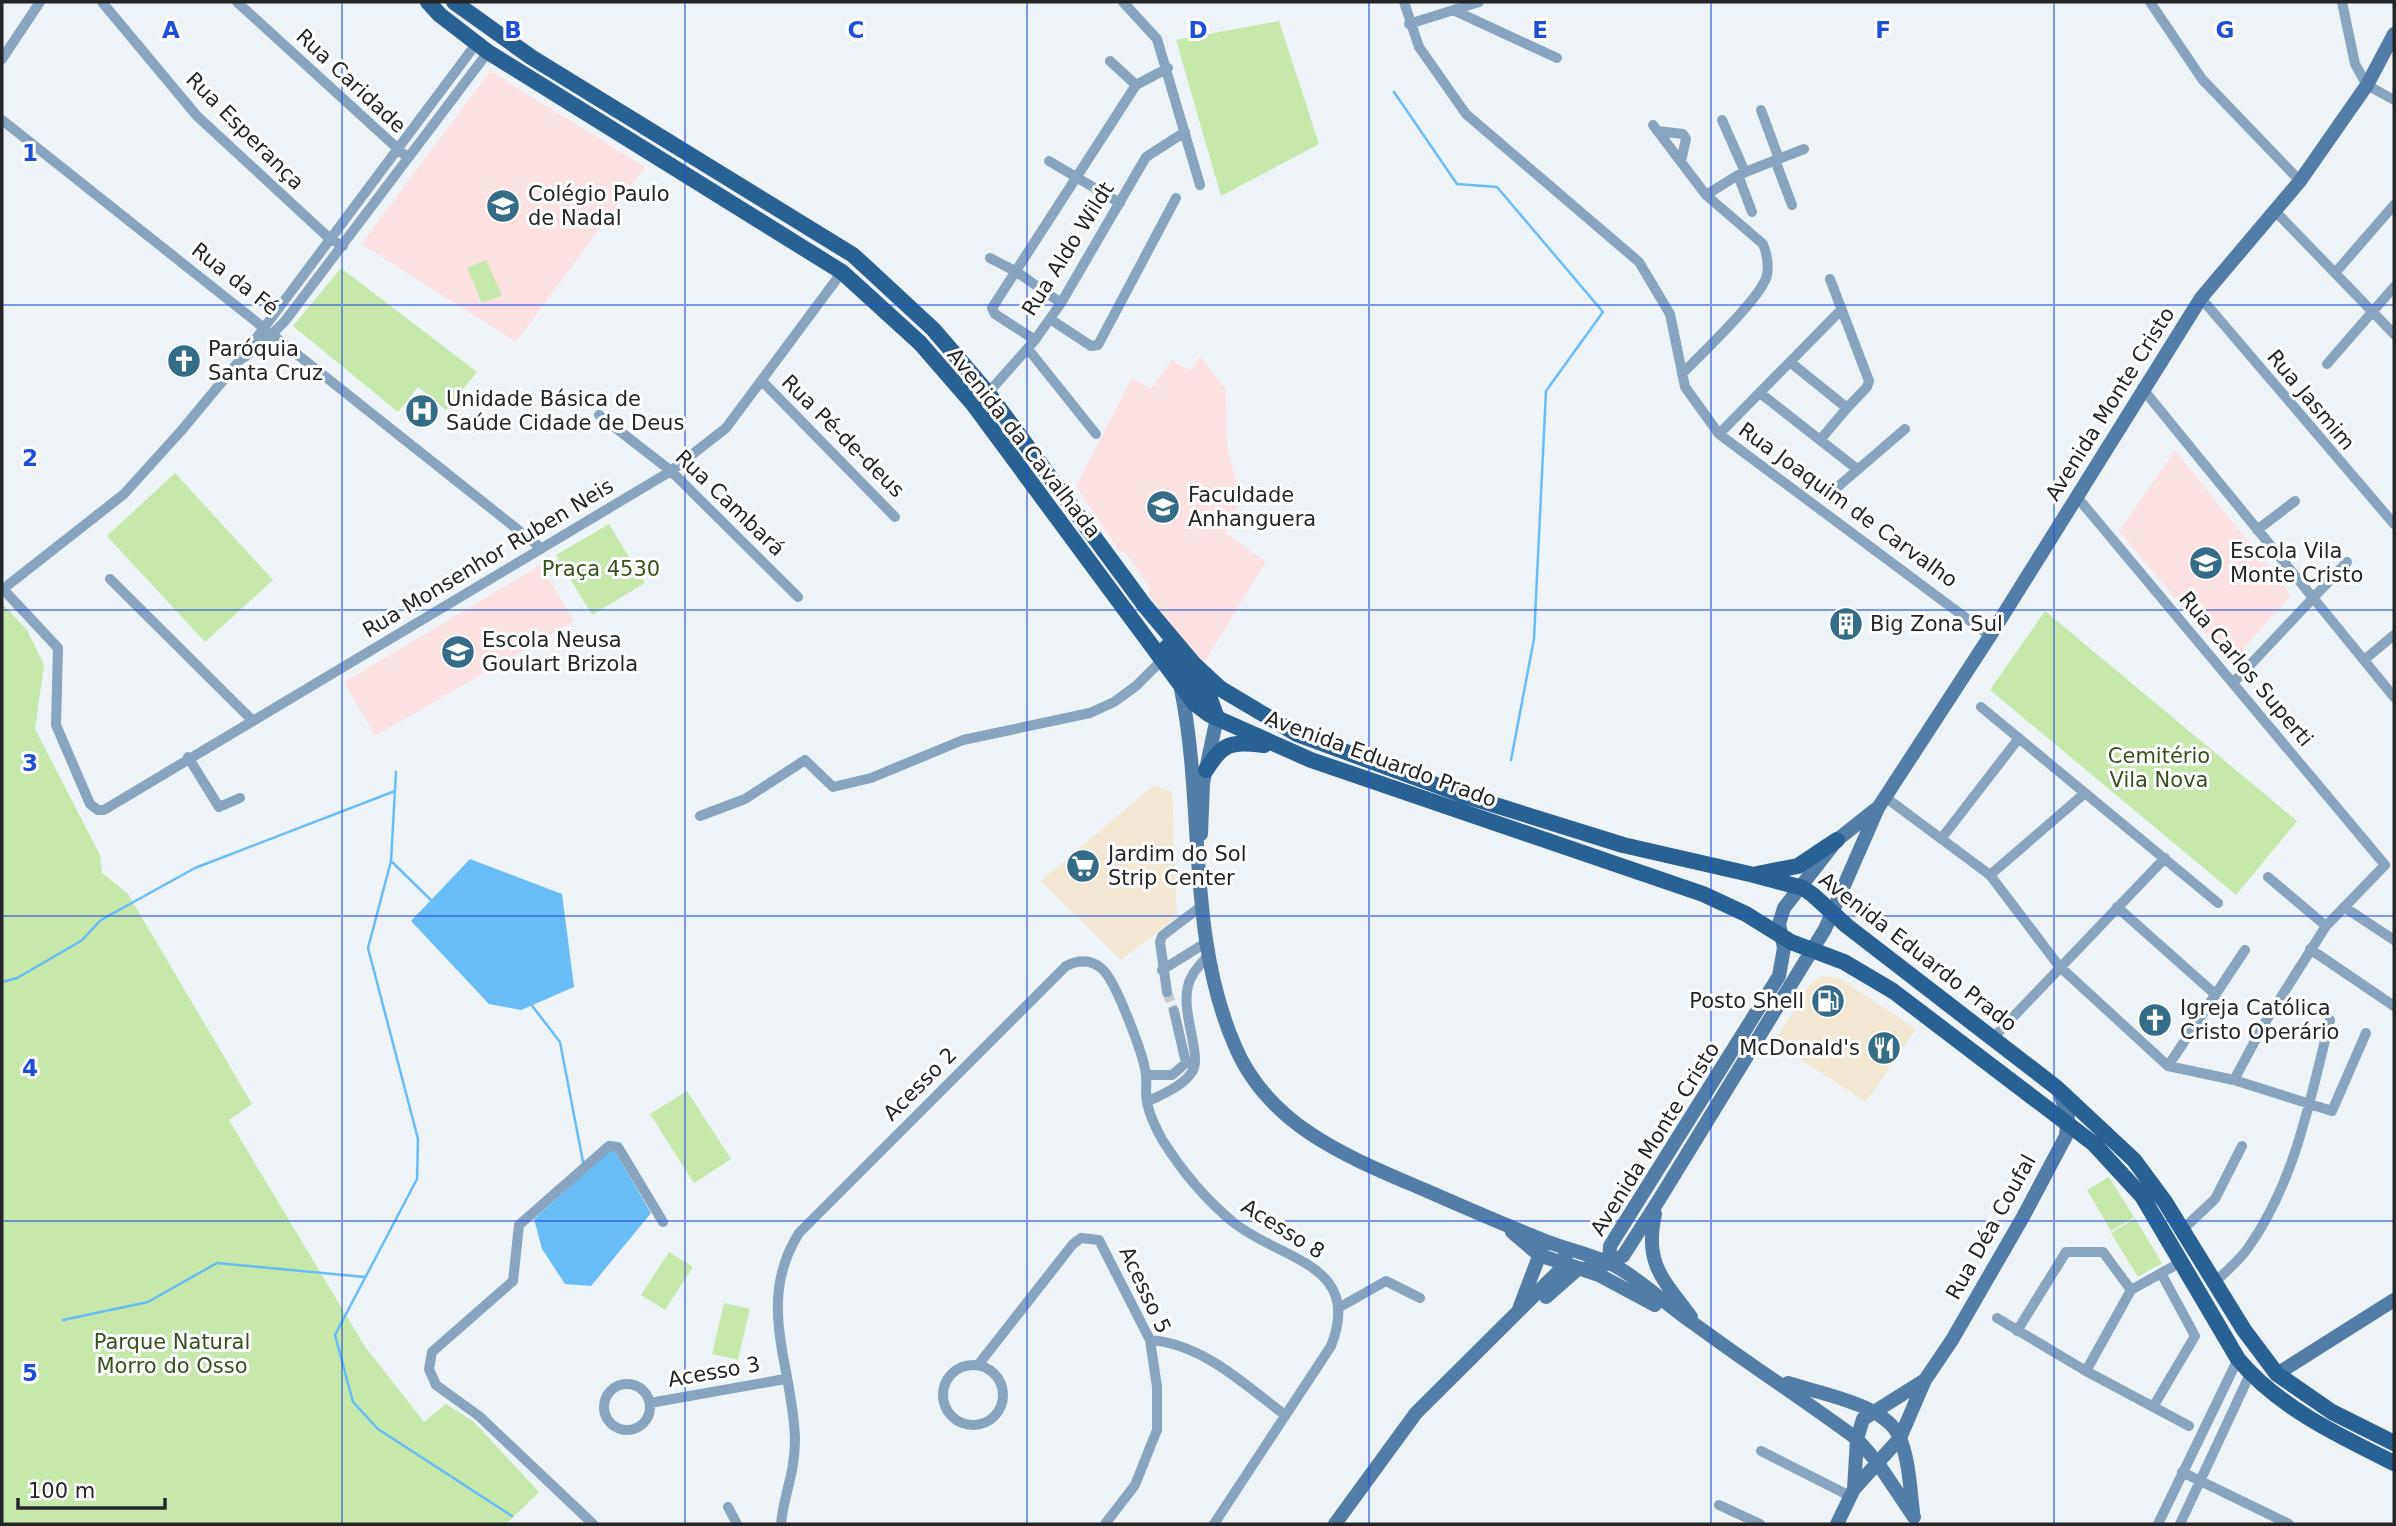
<svg xmlns="http://www.w3.org/2000/svg" width="2396" height="1526" viewBox="0 0 2396 1526" font-family="'DejaVu Sans',sans-serif">
<rect width="100%" height="100%" fill="#eef3f7"/>
<path fill="#f2e7d2" d="M1154,785L1172,792L1177,917L1121,960L1041,881Z
M1823,976L1839,978L1916,1029L1866,1102L1774,1042L1812,982Z"/>
<path fill="#fce1e2" d="M490,71L645,167L516,342L361,244Z
M1200,356L1226,390L1227,446L1239,495L1235,518L1226,533L1266,562L1204,663L1178,636L1149,595V587L1126,553L1119,551L1076,486L1132,378L1151,389L1172,360L1190,371Z
M2175,450L2291,595L2230,664L2119,531Z
M541,565L574,621L375,736L344,682Z"/>
<path fill="#c6e8ab" d="M1279,21L1319,144L1221,196L1176,40Z
M486,260L502,295L482,303L467,268Z
M341,268L477,372L446,410L418,387L398,412L293,326Z
M175,473L273,580L205,642L107,536Z
M609,524L645,583L592,615L556,555Z
M2,603L27,630L44,665L35,729L100,855L102,873L128,894L252,1104L229,1120L364,1345L424,1422L446,1404L474,1422L539,1492L506,1524H2Z
M2045,611L2297,821L2236,895L1990,690Z
M687,1091L731,1159L694,1183L650,1114Z
M2109,1177L2134,1217L2111,1231L2087,1190Z
M2135,1218L2162,1263L2138,1277L2111,1233Z
M669,1252L693,1267L665,1310L641,1295Z
M724,1303L750,1309L738,1360L712,1354Z"/>
<path fill="#68bdf6" d="M470,859L562,894L574,987L521,1010L489,1004L411,921Z
M613,1148L651,1213L591,1286L565,1284L542,1249L534,1219Z"/>
<g fill="none" stroke-linecap="round" stroke-linejoin="round">
<path stroke="#68bdf6" stroke-width="2.5" d="M1394,92L1457,184L1497,187L1603,312L1546,391L1534,639L1511,760
M396,772L391,861L368,948L418,1139L417,1179L335,1335L353,1402L378,1429L512,1516
M391,861L433,902
M2,982L17,978L81,941L101,920L195,868L395,791
M530,1003L560,1042L583,1162
M63,1320L148,1302L217,1263L365,1277"/>
<path stroke="#c6cacd" stroke-width="10" stroke-dasharray="10 5" stroke-linecap="butt" d="M1167,992L1174,1011"/>
<path stroke="#87a4c0" stroke-width="10" d="M102,2L197,116L329,238L343,246
M237,2L408,158
M1123,2L1157,39L1200,185
M1404,2L1419,47L1466,114L1639,262L1670,314L1685,387L1719,434L1990,636
M2150,2L2202,79L2300,181
M2342,2L2355,64L2367,85L2394,100
M1453,10L1557,58
M1409,24L1479,2
M2,59L40,2
M1110,61L1136,85
M1761,110L1779,159
M2,120L541,548
M1722,120L1745,172
M1653,125L1706,195L1763,244C1767,254 1769,264 1767,275C1763,296 1700,355 1682,374
M1657,131L1683,134L1686,139L1681,161
M1775,160L1792,205
M1049,161L1120,203
M1738,175L1752,212
M1706,195L1738,175L1804,149
M2275,211L2394,334
M990,258L1017,272L1061,303
M2335,273L2394,205
M1830,279L1869,381L1867,387L1847,408
M2201,298L2394,524
M1050,319L1091,346L1098,345L1176,198
M1035,340L995,314L992,308L1136,85L1168,68
M1028,349L1096,434
M243,358L257,349L285,321L488,52
M1790,362L1847,408L1820,440
M2327,364L2394,287
M763,382L895,517
M2142,388L2394,697
M988,393L1035,340L1061,303L1146,157L1185,132
M1760,393L1857,469
M599,415L671,471L798,597
M1719,434L1841,310
M1834,490L1905,429
M2077,497L2385,865L2326,926L2264,1024L2234,1080
M2257,530L2295,501
M110,579L252,720
M2,588L58,648L56,725L90,804L98,810H104L671,471L726,428L842,272
M3,589L124,494L181,431L240,360L476,44
M2364,660L2394,635
M2233,683L2347,562
M1981,707L2218,903
M188,757L219,807L240,798
M1885,797L1990,875L2059,966L2168,1066L2234,1080L2332,1111L2366,1033
M700,816L745,799L805,760L833,787L871,778L963,740L1090,713L1114,702L1136,686L1161,661
M1941,839L2019,738
M1990,875L2085,793
M2268,877L2326,926
M2117,907L2216,995
M2344,907L2394,940
M2310,949L2394,1006
M1162,970L1207,942
M1167,992L1160,942L1162,936L1203,905
M1993,1038L2165,858
M2168,1066L2245,950
M1146,1075H1172L1186,1063L1174,1011
M1147,1102C1162,1094 1182,1087 1192,1072C1204,1054 1175,1004 1192,976C1196,968 1204,961 1209,954
M2182,1230L2215,1199L2242,1146
M2214,1283C2225,1272 2239,1261 2248,1248C2296,1180 2310,1099 2330,1020
M1340,1307L1386,1281L1420,1298
M1997,1318L2086,1371L2131,1290L2181,1262
M2017,1331L2066,1252H2103L2131,1290
M1150,1340C1203,1344 1244,1384 1285,1415
M943 1395a30 30 0 1 1 60 0a30 30 0 1 1-60 0Z
M978,1365L1073,1244L1081,1238L1099,1240L1150,1340L1157,1387V1430L1135,1485L1105,1524
M2086,1371L2189,1426
M604 1407a23 23 0 1 1 46 0a23 23 0 1 1-46 0Z
M650,1403L785,1379
M2153,1407L2195,1336L2161,1273
M1761,1451L1850,1496
M2182,1472L2289,1524
M1719,1505L1760,1524
M728,1507L737,1524
M593,1524L479,1416L436,1385L429,1369L432,1352L513,1281L519,1225L609,1146L618,1147L663,1222
M781,1524C784,1493 795,1474 795,1439C793,1366 755,1303 799,1233L1066,966C1078,960 1090,959 1101,968C1115,978 1144,1056 1146,1075C1147,1084 1145,1093 1147,1102C1149,1114 1157,1131 1163,1141C1182,1171 1205,1199 1233,1222C1279,1260 1364,1263 1331,1346L1214,1524
M2158,1524L2238,1359
M2180,1524L2250,1374"/>
<path stroke="#527da6" stroke-width="14" d="M1181,689C1205,806 1186,934 1235,1046C1269,1127 1350,1158 1425,1190C1466,1208 1507,1226 1548,1242C1567,1249 1588,1254 1607,1262C1633,1273 1668,1306 1693,1323C1747,1363 1803,1399 1857,1439L1877,1462L1914,1517
M1201,834L1203,783L1217,718
M1655,1214C1644,1264 1663,1279 1691,1317
M1512,1232L1539,1255L1599,1275L1655,1305
M1609,1263L1610,1246L1779,976L1784,948L1779,924L1784,908L1837,840L1876,809
M1583,1269L1602,1266L1623,1256L1657,1203L1825,929L1878,808L1990,636L2201,298L2300,181L2367,85L2394,34
M1546,1297L1579,1268
M1519,1309L1543,1246
M2277,1374L2394,1300
M1788,1383C1821,1394 1884,1404 1899,1436C1909,1458 1910,1488 1913,1512
M1854,1489L1857,1439L1863,1419L1925,1380
M1335,1524L1416,1413L1566,1264L1565,1248
M1837,1524L1854,1489L1900,1438L1925,1380L1952,1340L2023,1217L2066,1136L2068,1115L2058,1089"/>
<path stroke="#296193" stroke-width="16" d="M428,2L440,15L488,52L842,272L920,343L973,404L1194,703L1210,715L1311,760L1703,894L1746,914L1791,942L1844,962L1893,991L2094,1144L2142,1196L2238,1359C2278,1407 2339,1436 2394,1463
M454,2L531,57L853,255L933,329L988,393L1145,606L1193,663L1221,689L1297,734L1463,795L1623,845L1754,875L1803,888L1813,895L1847,926L2057,1088L2134,1160L2165,1202L2244,1330L2277,1374L2332,1412L2394,1443
M1167,647L1210,699L1217,718
M1206,770C1224,741 1232,742 1264,745
M1757,874L1798,866L1837,840"/>
</g>
<path fill="none" stroke="#1d4ed8" stroke-width="2" stroke-opacity="0.55" d="M342,2V1524M685,2V1524M1027,2V1524M1369,2V1524M1711,2V1524M2054,2V1524M2,305H2394M2,610H2394M2,916H2394M2,1221H2394"/>
<defs>
<g id="school-disc" transform="scale(1.75)"><circle r="9.5" fill="#356c87" stroke="#fff"/><path d="M0-5L7-2L0 1L-7-2ZM-4 1L0 2.5L4 1V4Q0 6-4 4Z" fill="#fff"/></g>
<g id="church-disc" transform="scale(1.75)"><circle r="9.5" fill="#356c87" stroke="#fff"/><path d="M-1.2-6h2.4v3.5h3.3v2.4h-3.3V6h-2.4V-.1h-3.3v-2.4h3.3Z" fill="#fff"/></g>
<g id="hospital-disc" transform="scale(1.75)"><circle r="9.5" fill="#356c87" stroke="#fff"/><path d="M-5-5h3v3.5h4V-5h3V5h-3V1.5h-4V5h-3Z" fill="#fff"/></g>
<g id="university-disc" transform="scale(1.75)"><circle r="9.5" fill="#356c87" stroke="#fff"/><path d="M0-5L7-2L0 1L-7-2ZM-4 1L0 2.5L4 1V4Q0 6-4 4Z" fill="#fff"/></g>
<g id="building-disc" transform="scale(1.75)"><circle r="9.5" fill="#356c87" stroke="#fff"/><path d="M-4-6H4V6H1V3H-1V6H-4ZM-2.5-4.3h1.7v1.8h-1.7ZM.8-4.3h1.7v1.8H.8ZM-2.5-1h1.7V.8h-1.7ZM.8-1h1.7V.8H.8Z" fill="#fff"/></g>
<g id="supermarket-disc" transform="scale(1.75)"><circle r="9.5" fill="#356c87" stroke="#fff"/><path d="M-6-5.5h2.5l.6 2H6L4.5 2H-2.5L-4.4-4H-6ZM-1.5 3.2a1.3 1.3 0 1 0 .1 0ZM3 3.2a1.3 1.3 0 1 0 .1 0Z" fill="#fff"/></g>
<g id="fuel-disc" transform="scale(1.75)"><circle r="9.5" fill="#356c87" stroke="#fff"/><path d="M-5.5-6h7V0h2V4h1.3V-2.5L3-4.5l.8-.8L6-3V5H2.5V1h-1V6h-7ZM-4.2-4.7v3.2H.2V-4.7Z" fill="#fff"/></g>
<g id="restaurant-disc" transform="scale(1.75)"><circle r="9.5" fill="#356c87" stroke="#fff"/><path d="M-5-6h1v4h1v-4h1v4h1v-4h1v5L-1.5 .5V6h-2V.5L-5-1ZM5-6V6H3V1.5H1.5Q1.5-4 5-6Z" fill="#fff"/></g>
</defs>
<g fill-rule="evenodd">
<use href="#school-disc" x="503" y="206"/>
<use href="#church-disc" x="184" y="361"/>
<use href="#hospital-disc" x="422" y="411"/>
<use href="#university-disc" x="1163" y="507"/>
<use href="#school-disc" x="2206" y="563"/>
<use href="#building-disc" x="1846" y="624"/>
<use href="#school-disc" x="458" y="652"/>
<use href="#supermarket-disc" x="1083" y="866"/>
<use href="#fuel-disc" x="1828" y="1001"/>
<use href="#church-disc" x="2155" y="1020"/>
<use href="#restaurant-disc" x="1884" y="1048"/>
</g>
<g text-anchor="middle" stroke-width="6" stroke-linejoin="round" paint-order="stroke">
<g font-size="21" fill="#242527" stroke="#fff">
<text transform="translate(351 81) rotate(43)" y="7">Rua Caridade</text>
<text transform="translate(245 131) rotate(45)" y="7">Rua Esperança</text>
<text transform="translate(1068 249) rotate(-58)" y="7">Rua Aldo Wildt</text>
<text transform="translate(235 279) rotate(38)" y="7">Rua da Fé</text>
<text transform="translate(2311 400) rotate(50)" y="7">Rua Jasmim</text>
<text transform="translate(2110 404) rotate(-58)" y="7">Avenida Monte Cristo</text>
<text transform="translate(843 436) rotate(45)" y="7">Rua Pé-de-deus</text>
<text transform="translate(1024 443) rotate(52)" y="7">Avenida da Cavalhada</text>
<text transform="translate(730 503) rotate(44)" y="7">Rua Cambará</text>
<text transform="translate(1848 505) rotate(36)" y="7">Rua Joaquim de Carvalho</text>
<text transform="translate(488 558) rotate(-31)" y="7">Rua Monsenhor Ruben Neis</text>
<text transform="translate(2246 669) rotate(50)" y="7">Rua Carlos Superti</text>
<text transform="translate(1381 759) rotate(20)" y="7">Avenida Eduardo Prado</text>
<text transform="translate(1918 952) rotate(38)" y="7">Avenida Eduardo Prado</text>
<text transform="translate(920 1084) rotate(-45)" y="7">Acesso 2</text>
<text transform="translate(1655 1139) rotate(-58)" y="7">Avenida Monte Cristo</text>
<text transform="translate(1991 1227) rotate(-61)" y="7">Rua Déa Coufal</text>
<text transform="translate(1283 1229) rotate(32)" y="7">Acesso 8</text>
<text transform="translate(1145 1290) rotate(65)" y="7">Acesso 5</text>
<text transform="translate(714 1372) rotate(-10)" y="7">Acesso 3</text>
</g>
<g font-size="21" fill="#242527" stroke="#fff" text-anchor="start">
<text x="528" y="201">Colégio Paulo<tspan x="528" dy="24">de Nadal</tspan></text>
<text x="208" y="356">Paróquia<tspan x="208" dy="24">Santa Cruz</tspan></text>
<text x="446" y="406">Unidade Básica de<tspan x="446" dy="24">Saúde Cidade de Deus</tspan></text>
<text x="1188" y="502">Faculdade<tspan x="1188" dy="24">Anhanguera</tspan></text>
<text x="2230" y="558">Escola Vila<tspan x="2230" dy="24">Monte Cristo</tspan></text>
<text x="1870" y="631">Big Zona Sul</text>
<text x="482" y="647">Escola Neusa<tspan x="482" dy="24">Goulart Brizola</tspan></text>
<text x="1108" y="861">Jardim do Sol<tspan x="1108" dy="24">Strip Center</tspan></text>
<text x="1804" y="1008" text-anchor="end">Posto Shell</text>
<text x="2180" y="1015">Igreja Católica<tspan x="2180" dy="24">Cristo Operário</tspan></text>
<text x="1860" y="1055" text-anchor="end">McDonald's</text>
</g>
<g font-size="21" fill="#36521a" stroke="#fff">
<text x="601" y="576">Praça 4530</text>
<text x="2159" y="763">Cemitério<tspan x="2159" dy="24">Vila Nova</tspan></text>
<text x="172" y="1349">Parque Natural<tspan x="172" dy="24">Morro do Osso</tspan></text>
</g>
</g>
<g font-size="23" text-anchor="middle" font-weight="bold" fill="#1d4ed8" stroke="#fff" stroke-width="6" stroke-linejoin="round" paint-order="stroke">
<text x="171" y="38">A</text>
<text x="513" y="38">B</text>
<text x="856" y="38">C</text>
<text x="1198" y="38">D</text>
<text x="1540" y="38">E</text>
<text x="1883" y="38">F</text>
<text x="2225" y="38">G</text>
<text x="30" y="161">1</text>
<text x="30" y="466">2</text>
<text x="30" y="771">3</text>
<text x="30" y="1076">4</text>
<text x="30" y="1381">5</text>
</g>
<rect width="2396" height="1526" fill="none" stroke="#242527" stroke-width="7"/>
<path d="M18 1498v10h147v-10" fill="none" stroke="#242527" stroke-width="3.5"/>
<text x="28" y="1498" font-size="21" fill="#242527" stroke="#ffffff" stroke-width="5" paint-order="stroke">100 m</text>
</svg>
